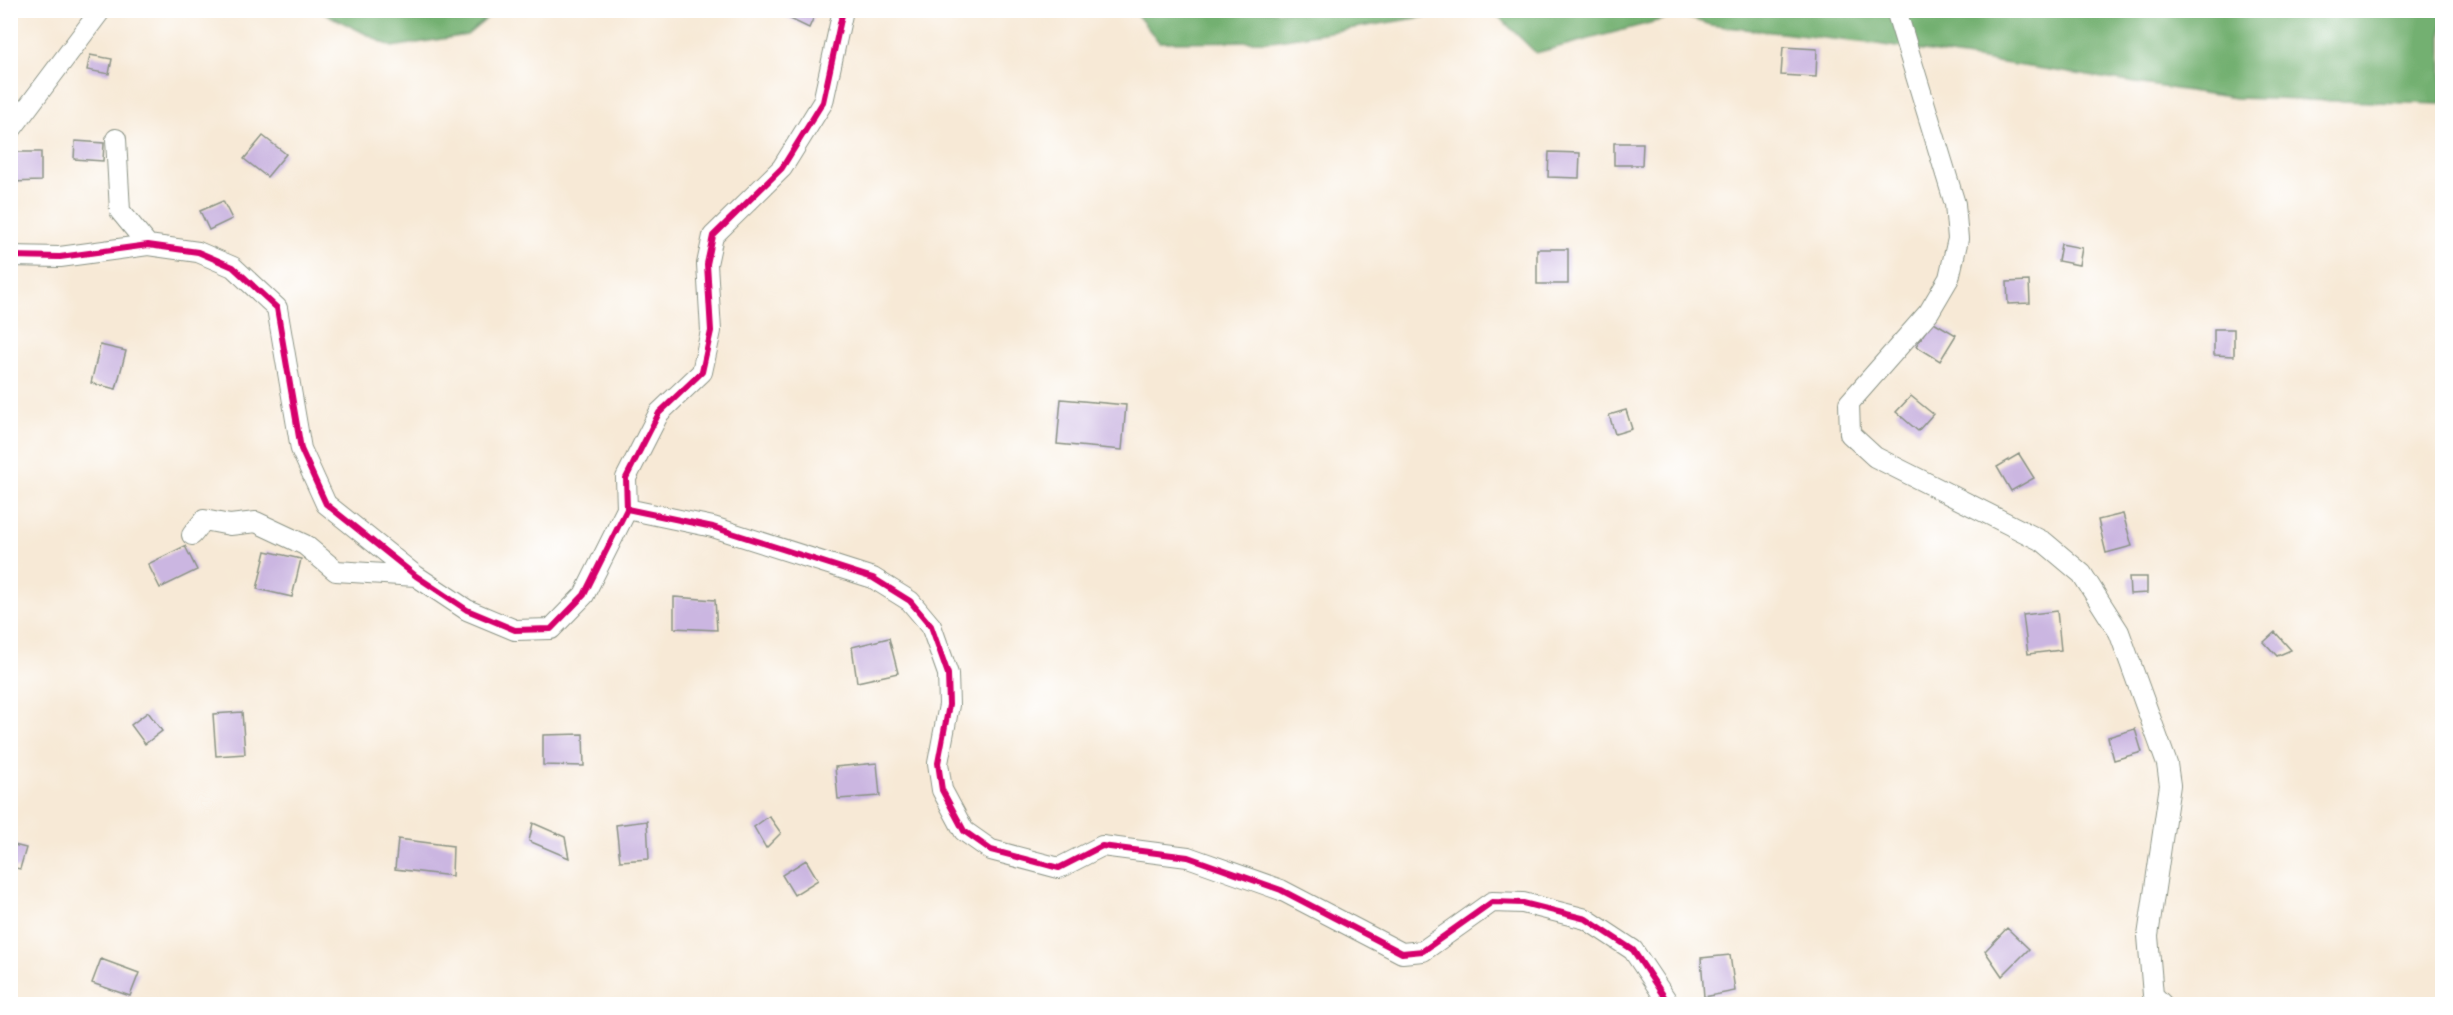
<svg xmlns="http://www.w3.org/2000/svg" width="2453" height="1015" viewBox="0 0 2453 1015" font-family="'Architects Daughter',sans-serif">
<rect width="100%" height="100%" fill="#fff"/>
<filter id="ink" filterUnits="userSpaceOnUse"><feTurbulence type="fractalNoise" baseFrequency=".0167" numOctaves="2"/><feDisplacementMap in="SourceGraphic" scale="12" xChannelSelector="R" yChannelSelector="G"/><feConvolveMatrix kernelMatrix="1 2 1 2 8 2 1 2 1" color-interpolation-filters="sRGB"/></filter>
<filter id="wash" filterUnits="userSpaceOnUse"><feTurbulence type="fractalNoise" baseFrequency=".008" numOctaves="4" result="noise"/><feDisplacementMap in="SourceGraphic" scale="24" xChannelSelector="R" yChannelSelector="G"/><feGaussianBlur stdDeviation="1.35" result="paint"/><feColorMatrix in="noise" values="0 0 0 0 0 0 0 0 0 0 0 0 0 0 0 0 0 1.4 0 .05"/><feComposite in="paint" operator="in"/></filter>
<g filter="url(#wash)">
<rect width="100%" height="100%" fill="#f7e9d6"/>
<path fill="#73b071" stroke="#497652" stroke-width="1.5" d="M320,11H496L467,35L392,47Z
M1134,11H1461L1272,41L1159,42Z
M1493,11H2442V104L2235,98L1877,44L1710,25L1680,15L1536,53Z"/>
<g id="blocks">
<path fill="#cbb6e1" d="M789,10H817L809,28L786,17Z
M1783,47L1817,49L1816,77L1781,75Z
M90,55L112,59L109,74L87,70Z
M263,136L286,154L267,177L244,159Z
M75,141L104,143L103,161L74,159Z
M1614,143H1643L1642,165H1614Z
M10,152H41V181L10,182Z
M1549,152L1580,153L1579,178L1548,177Z
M223,201L232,219L209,230L200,211Z
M2061,244L2082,248L2079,265L2058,261Z
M1537,249H1568V284H1537Z
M2029,281L2030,303L2008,304L2007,282Z
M1932,321L1956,335L1940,361L1916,346Z
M2214,329H2234V356L2214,355Z
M100,345L126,351L116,389L91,383Z
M1911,396L1933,414L1918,431L1896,412Z
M1061,399L1126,405L1122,450L1057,444Z
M1626,410L1632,429L1615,434L1609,415Z
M2019,454L2034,478L2011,491L1997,467Z
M2123,514L2132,546L2106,553L2098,520Z
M185,546L197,570L160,588L148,564Z
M266,551L301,559L292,597L257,589Z
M2129,577H2147V593L2130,594Z
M674,597L715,600L717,630L674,628Z
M2057,611L2061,650L2028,654L2023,615Z
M2275,632L2291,650L2277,656L2264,642Z
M889,638L898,673L857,682L852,647Z
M148,712L162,731L145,744L131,725Z
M242,712L245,754L216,756L213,714Z
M2135,729L2142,752L2114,760L2108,737Z
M583,734L584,766L543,765V735Z
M877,763L880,796L838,799L835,767Z
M769,816L781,833L766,848L754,827Z
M647,821L649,859L620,861L616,825Z
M533,823L565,837L569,858L529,841Z
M398,839L453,846L452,876L395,869Z
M10,844L26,848L20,869L10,867Z
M806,860L818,880L794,895L782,875Z
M2007,928L2029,949L2002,976L1985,951Z
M1730,955L1735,991L1704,997L1701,958Z
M101,959L139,973L130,996L92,983Z"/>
</g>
</g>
<g filter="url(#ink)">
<use href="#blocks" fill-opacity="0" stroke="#8b9385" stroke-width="1.5"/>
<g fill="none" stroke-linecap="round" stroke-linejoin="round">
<g stroke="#8b9385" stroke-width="22">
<path id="street" d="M1896,10L1955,204L1958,239L1949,278L1929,312L1849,403L1850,434L1875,457L2044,542L2082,574L2119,632L2167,764L2170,785L2148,936L2153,995L2162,1004
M10,131L101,10
M116,139L120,211L148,245
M10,256L60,257L148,245L198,252L233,267L277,308L301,449L326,504L416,576L467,610L515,630L551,629L584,595L627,509L626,478L659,413L702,372L711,331L707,264L713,236L782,168L823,102L843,10
M627,509L713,527L873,578L910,601L931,626L948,674L949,705L938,763L942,790L964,831L991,850L1059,868L1102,846L1188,857L1281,890L1402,953L1423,951L1492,902L1523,903L1586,919L1633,950L1669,1004
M192,535L204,520L230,525L256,522L305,545L336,571L416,576"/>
</g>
<use href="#street" stroke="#fff" stroke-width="20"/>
<g stroke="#fff" stroke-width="10">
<path id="cycleway" d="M10,256L60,257L148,245L198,252L233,267L277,308L301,449L326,504L416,576L467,610L515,630L551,629L584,595L627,509L626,478L659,413L702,372L711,331L707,264L713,236L782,168L823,102L843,10
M627,509L713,527L873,578L910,601L931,626L948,674L949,705L938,763L942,790L964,831L991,850L1059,868L1102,846L1188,857L1281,890L1402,953L1423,951L1492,902L1523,903L1586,919L1633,950L1669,1004"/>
</g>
<use href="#cycleway" stroke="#d6006c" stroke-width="6"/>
</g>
</g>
<rect width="2453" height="1015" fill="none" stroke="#fff" stroke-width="36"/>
</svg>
